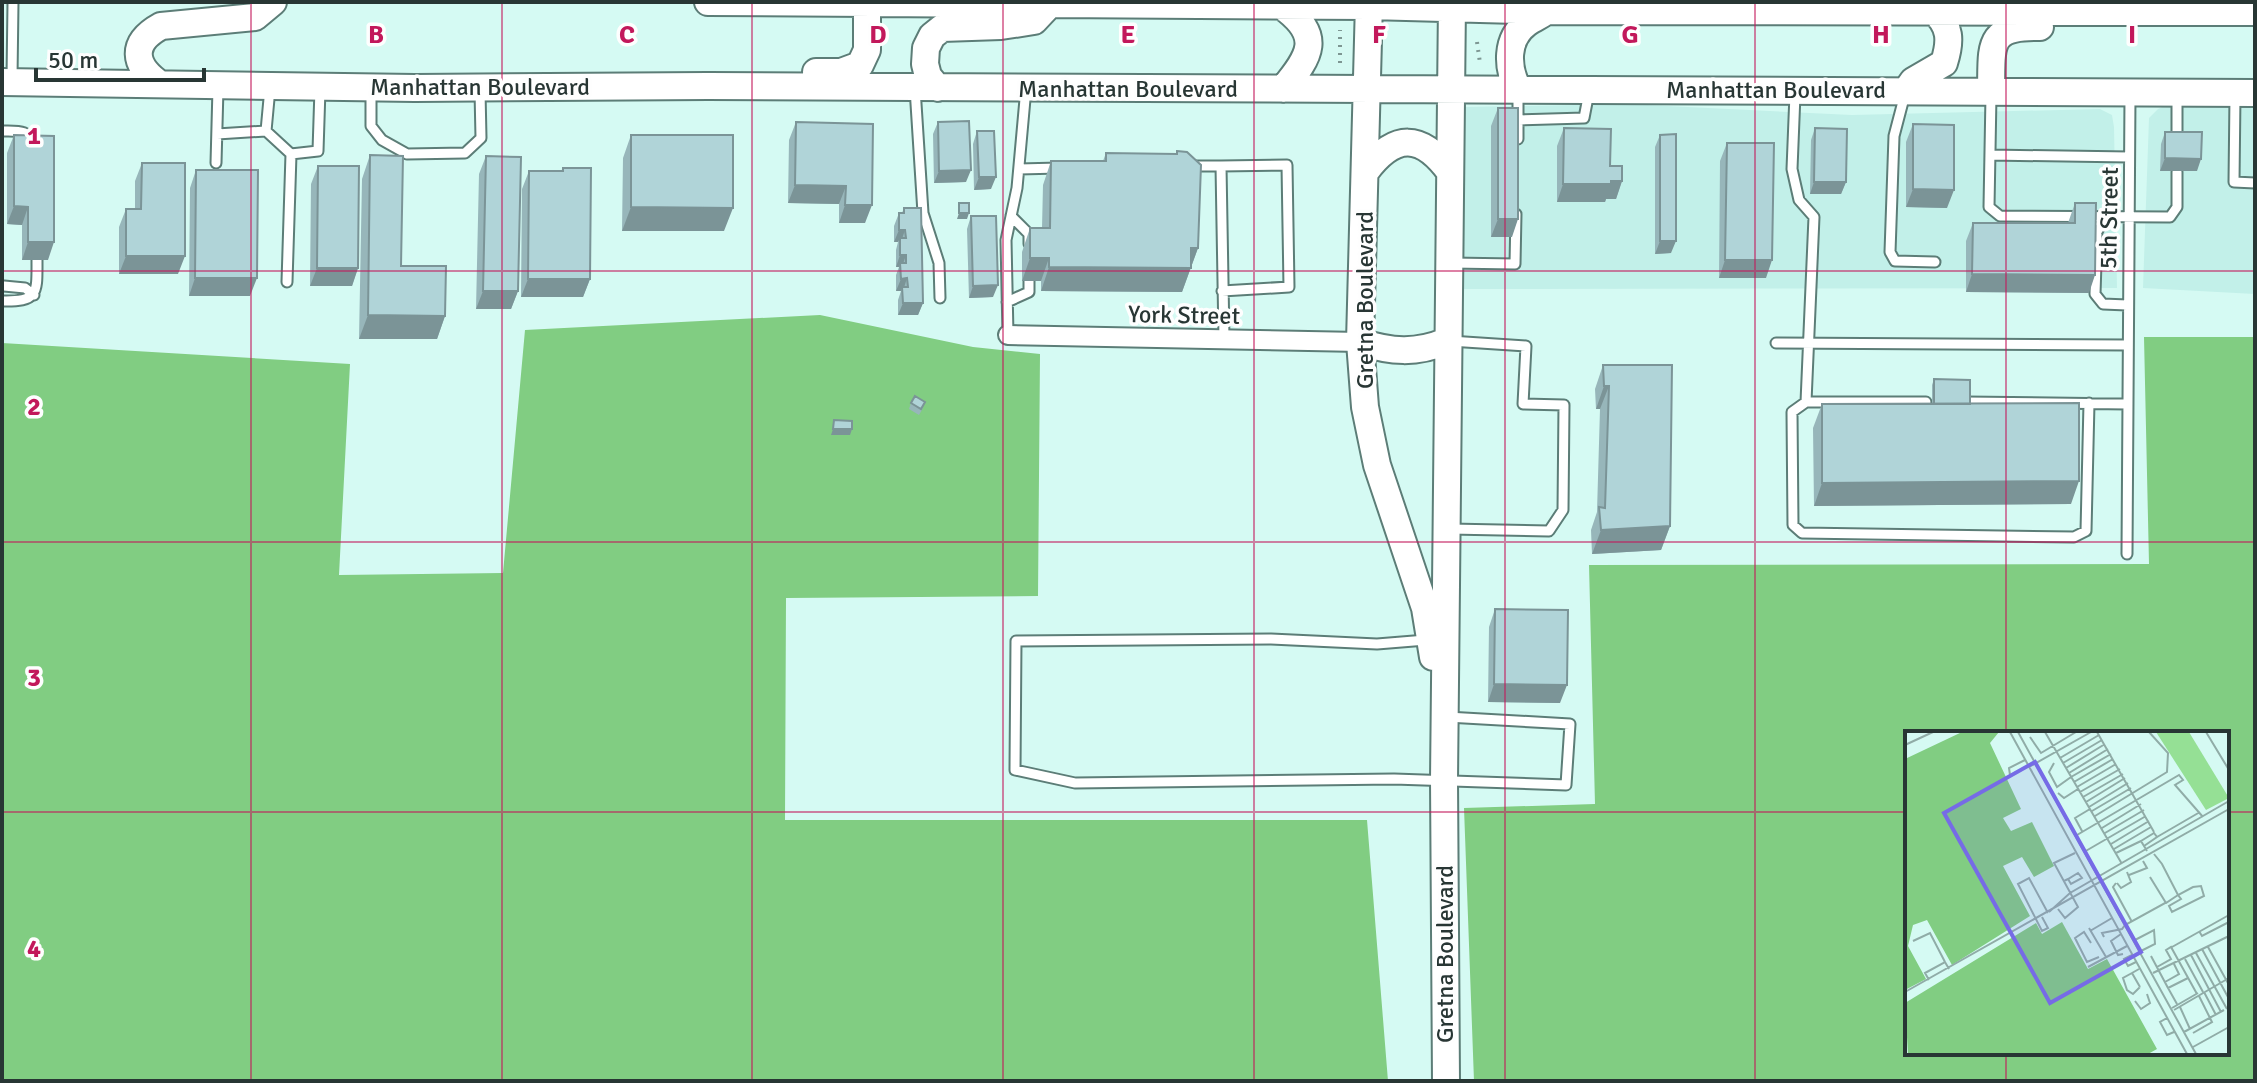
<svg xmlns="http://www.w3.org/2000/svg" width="2257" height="1083" viewBox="0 0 2257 1083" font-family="Signika,sans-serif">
<rect width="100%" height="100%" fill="#d5faf3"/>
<path fill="#c2f0e9" d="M1626,104L1852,115L2100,109L2112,115L2114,127L2117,288L1463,289L1465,107Z
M2169,104L2255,105V294L2143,288L2149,118L2158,109Z"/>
<path fill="#81cd82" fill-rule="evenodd" d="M820,315L973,347L1040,354L1038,596L786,598L785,820H1367L1388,1081H2V343L350,364L339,575L503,573L525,330Z
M2144,337H2255V1081H1474L1464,808L1595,804L1589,565L2149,564ZM1907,733H2227V1053H1907Z"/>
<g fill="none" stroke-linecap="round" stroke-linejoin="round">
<g stroke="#5c7d77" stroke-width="13">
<path id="lane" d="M12,78L13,2
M915,88L923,213L939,263L940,298
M371,90V126L382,140L407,154L465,153L481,138L480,91
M1795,94L1792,169L1799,200L1814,217L1806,402
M1905,94L1894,136L1890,252L1895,261L1935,262
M1991,95L1989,207L2000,216L2170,217L2177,207V172
M2235,96L2234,182L2255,183
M1519,120L1584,118L1589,92
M2,131C17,131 31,129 34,147
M266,131L291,154L287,282
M217,134L266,131L270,88
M1518,139V90
M2177,141V96
M291,154L318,151L320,89
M1990,155L2129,157
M216,163L218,88
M1190,166H1221
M1019,169L1059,168
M1011,216L1029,234V244
M2105,217L2097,232L2095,294L2103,304L2127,305
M1452,263L1515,264L1516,214
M4,286L25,288L34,295
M1222,291L1289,287L1287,165L1221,166L1224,339
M2,301C39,302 37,293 37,260
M1007,302L1029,292V281
M1008,335L1006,240L1017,188L1026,88
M1776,343L2127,345
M1926,402H1806L1792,412L1793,525L1802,533L2074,537L2086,531L2089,403
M1966,402L2127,404
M1450,529L1549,531L1563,510L1564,405L1523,404L1526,346L1450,341
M2127,554L2130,96
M1426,640L1377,644L1271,639L1016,641L1015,770L1075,783L1394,779L1566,785L1570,724L1447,717"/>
</g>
<g stroke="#5c7d77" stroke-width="22">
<path id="street" d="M1008,335L1360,342"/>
</g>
<g stroke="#5c7d77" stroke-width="30">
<path id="secondary" d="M708,2L1369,6L1550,11L2255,12
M1369,2L1360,342L1365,407L1377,465L1425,608L1433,657
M1282,6C1323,36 1311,55 1283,89
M816,72H841L860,65L867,50V3
M2,82L415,88L708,86L2255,93
M160,84C133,65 130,43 161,26L255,17L273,2
M938,88L928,76L925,64L926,48L932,36L942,28L1001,26L1034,21L1050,4
M1518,89C1507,68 1505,39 1527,23C1534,18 1544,14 1548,10
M1906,91L1913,81L1944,63C1951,41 1951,26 1933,10
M1991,91C1992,45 1986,26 2040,27
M1366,171C1395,133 1421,133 1450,172
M1360,342C1391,352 1416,354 1447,341
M1446,1081L1444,780L1452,2"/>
</g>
<path stroke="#7d9692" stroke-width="4" stroke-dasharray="2 6" stroke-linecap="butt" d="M1477,42L1480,63
M1340,63V30"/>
<use href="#lane" stroke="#fff" stroke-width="9"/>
<use href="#street" stroke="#fff" stroke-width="18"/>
<use href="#secondary" stroke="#fff" stroke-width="26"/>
</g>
<path fill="#97b6ba" d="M1498,108L1512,237H1491V126Z
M796,122L873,124L865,223H839V204L788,203L789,140Z
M938,122L966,182L934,183L933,134Z
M1913,124L1947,208L1906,207V142Z
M1564,128L1610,166L1622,181L1616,199H1606L1605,202H1557V146Z
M1815,128L1846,182L1841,194H1810L1811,140Z
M977,131L991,189L974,190L973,144Z
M2165,132L2197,171H2160L2161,144Z
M14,135L48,260H22V225L7,224V153Z
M631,135L724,231H622L623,158Z
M1660,135L1671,253L1655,254V147Z
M1727,143L1766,278H1719L1720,161Z
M1177,151L1198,248L1182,292L1041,291V281H1022V252L1030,228H1042L1043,185L1051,161H1103L1106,153L1176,154Z
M370,155L401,266L445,316L437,339H359L362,179Z
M486,156L518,291L511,309H476L479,174Z
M142,163L178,274H119V227L126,209H135V181Z
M318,166L358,268L352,286H310L311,184Z
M563,168L590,279L583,297H521L522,189L529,171H561Z
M196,170L250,296H189L190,188Z
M2075,203L2089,293L1966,292V241L1973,223H2068Z
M904,208L923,303L918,315H898V300L901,291H896V275L899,267H896V250L898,242H894V226L899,213H902Z
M971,216L993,297L969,298L967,229Z
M1603,365L1670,526L1661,550L1592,554L1591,530L1597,512L1600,409H1596L1595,389Z
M1934,379L1970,404L2071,504L1814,506L1813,428L1822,404H1932V385Z
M911,403L923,408L919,415L909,409Z
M1495,609L1560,703L1488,702L1489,627Z"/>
<path fill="#7b9497" d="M2165,158L2201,159L2197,171H2160Z
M971,170L966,182L934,183L939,171Z
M979,177H996L991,189L974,190Z
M1611,181H1622L1616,199H1606L1605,202H1557L1563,184Z
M1814,182H1846L1841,194H1810Z
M795,185L846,186L839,204L788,203Z
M1913,189L1954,190L1947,208L1906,207Z
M845,205H872L865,223H839Z
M14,206L28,207L22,225L7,224Z
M631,207L733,208L724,231H622Z
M959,213H969L967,219H957Z
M1498,219H1518L1512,237H1491Z
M899,230H905L901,242L900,238L898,242H894Z
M1660,241H1676L1671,253L1655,254Z
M28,242H54L48,260H22Z
M1191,248H1198L1182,292L1041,291L1049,267Z
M900,255H906L902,267L900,263L899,267H896Z
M126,256H185L178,274H119Z
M1030,258H1049L1041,281H1022Z
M1725,260H1772L1766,278H1719Z
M317,268H358L352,286H310Z
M1972,274L2095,275L2089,293L1966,292Z
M195,278H257L250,296H189Z
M907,278L903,291L902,287L901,291H896L901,279Z
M528,279H590L583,297H521Z
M998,285L993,297L969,298L973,286Z
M483,291H518L511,309H476Z
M903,303H923L918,315H898Z
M368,315L445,316L437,339H359Z
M1604,386H1609L1600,409H1596Z
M833,429H852L850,435H831Z
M2079,481L2071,504L1814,506L1822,483Z
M1670,526L1661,550L1592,554L1601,530Z
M1494,684L1567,685L1560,703L1488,702Z"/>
<path fill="#b0d4d8" stroke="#7b9497" stroke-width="2" d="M1498,108H1518V219H1498Z
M969,121L971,170L939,171L938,122Z
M796,122L873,124L872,205H845L846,186L795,185Z
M1913,124L1954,125V190L1913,189Z
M1564,128L1611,129L1610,166H1622V181H1611V184H1563Z
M1815,128L1847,129L1846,182H1814Z
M977,131H994L996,177H979Z
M2165,132H2202L2201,159L2165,158Z
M1676,134V241H1660V135Z
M14,135L54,136V242H28V207L14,206Z
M631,135H733V208L631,207Z
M1727,143H1774L1772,260H1725Z
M1177,151L1187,152L1201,165L1198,248H1191V268L1049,267V258H1030V228H1050L1051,161H1106V153L1177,154Z
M370,155L403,156L401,266H446L445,316L368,315Z
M486,156L521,157L518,291H483Z
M142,163H185V256H126V209H141Z
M318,166H359L358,268H317Z
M563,168H591L590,279H528L529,171H563Z
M196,170H258L257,278H195Z
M959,203H969V213H959Z
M2075,203H2096L2095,275L1972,274L1973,223H2075Z
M904,208H921L923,303H903L902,287H908L907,278L901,279L900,263H906V255H900V238H906L905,230H899V213H904Z
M971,216H996L998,285L973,286Z
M1603,365H1672L1670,526L1601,530L1599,507L1605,508L1609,386H1604Z
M1934,379L1970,380V404H1934Z
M915,396L925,402L921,409L911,403Z
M2079,403V481L1822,483V404Z
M834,420L852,421V429H833Z
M1495,609L1568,610L1567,685L1494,684Z"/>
<path fill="none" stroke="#c2185b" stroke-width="2" stroke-opacity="0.55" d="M251,2V1081M502,2V1081M752,2V1081M1003,2V1081M1254,2V1081M1505,2V1081M1755,2V1081M2006,2V733M2,271H2255M2,542H2255M2,812H1907M2227,812H2255M2006,1053V1081"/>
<g text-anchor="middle" stroke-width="7" stroke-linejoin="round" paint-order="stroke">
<g font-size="24" fill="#283634" stroke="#fefefe">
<text x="480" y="95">Manhattan Boulevard</text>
<text x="1128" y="97">Manhattan Boulevard</text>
<text x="1776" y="98">Manhattan Boulevard</text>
<text transform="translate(2109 218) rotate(-89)" y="8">5th Street</text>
<text transform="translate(1365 300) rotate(-90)" y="8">Gretna Boulevard</text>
<text transform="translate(1184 315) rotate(1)" y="8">York Street</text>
<text transform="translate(1445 954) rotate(-90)" y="8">Gretna Boulevard</text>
</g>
</g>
<g transform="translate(1905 731)">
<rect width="324" height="324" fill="#d5faf3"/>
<path d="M251,1H284L324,67L301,79Z" fill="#95e095"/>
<path d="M57,1H94L85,12L116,78L98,87L106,100L127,91L149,135L129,146L117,126L98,135L125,185L47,234L22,189L8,194L3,215L21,248L0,259V28ZM157,191L183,238L202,228L252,318L243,323H3L0,272L131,192L137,203Z" fill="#81cd82"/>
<path fill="none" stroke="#90aca7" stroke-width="2" d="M105,1L282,323M113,1L291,323M140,1L217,133M192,1L249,101M301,1L324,39M125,6L136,22L171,1M0,14L28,1M155,27L194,4M149,32L144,41L152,56L166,46M158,32L197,9M124,36L186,1M161,37L200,13M164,42L203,18M105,44L104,37L120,29M166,46L206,23M169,51L208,28M172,56L211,33M175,61L215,38M153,62L159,67L173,58M178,66L218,43M181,71L220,47M184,76L223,52M187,80L226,57M190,85L262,41L263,22L244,1M197,97L236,73M177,100L170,87L185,78M200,102L239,79M172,104L274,44L278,49L270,54L298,86M252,106L295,81M206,113L244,90M239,115L252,106L249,102L236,110L242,120M209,118L246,96M179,121L241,85M211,122L236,110M224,144L242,137L238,130M245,146L261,172M159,150L163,148L173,142L177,147L166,153L163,148M211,152L208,156L227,191M212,152L216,157L226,151L222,141M153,178L160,187L173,176L149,132L170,122M144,181L165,162L324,70M137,186L143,197L137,200L113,153L124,147L143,182M184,197L201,226M185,200L207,187M294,200L297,205L324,191M216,203L206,210L213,224L218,223M199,206L197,202L217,198L220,194L260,172H261L273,164L288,156L296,155L299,165L267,181L264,175L276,168L273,164L257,133L249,123M8,210L25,202L40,231M228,210L249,199L250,213L234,221M186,212L179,201L170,207L182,231L194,226M267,216L324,184M303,216L324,254M297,218L324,268M291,222L322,278M227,224L219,228L223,235L231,231M286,224L316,281M246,225L263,257M280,228L298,261M183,236L222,215M252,236L266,228L261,219L266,216L292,263M234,238L227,242L235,256M227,242L218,247L222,259L228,263L235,256M248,242L324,205M24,249L20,242L40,231L44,238M260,251L274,243L269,233M0,261L324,78M299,261L311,284M230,270L236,278L245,272L242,263M272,273L263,257L283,247M275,276L285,298M267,277L293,262M269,279L324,247M262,287L255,291L262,304L269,301M279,301L319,279M288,302L307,291L294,265M288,316L324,296"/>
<path fill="#766be6" fill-opacity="0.15" stroke="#766be6" stroke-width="4" d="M130,31L236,221L145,272L39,82Z"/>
<rect width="324" height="324" fill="none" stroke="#283634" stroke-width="4"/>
</g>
<g font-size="26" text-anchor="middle" font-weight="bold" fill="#c2185b" stroke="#fefefe" stroke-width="7" stroke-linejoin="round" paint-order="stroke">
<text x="376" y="43">B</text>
<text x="627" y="43">C</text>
<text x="878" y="43">D</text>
<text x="1128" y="43">E</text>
<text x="1379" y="43">F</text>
<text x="1630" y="43">G</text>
<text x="1881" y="43">H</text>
<text x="2132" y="43">I</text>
<text x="34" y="144">1</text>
<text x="34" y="415">2</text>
<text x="34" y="686">3</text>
<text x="34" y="957">4</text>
</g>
<rect width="2257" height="1083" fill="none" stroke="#283634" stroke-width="8"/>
<path d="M36 68v12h168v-12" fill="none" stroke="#283634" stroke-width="4"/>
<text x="48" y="68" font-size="24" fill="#283634" stroke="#fefefe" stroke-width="6" paint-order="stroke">50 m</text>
</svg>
